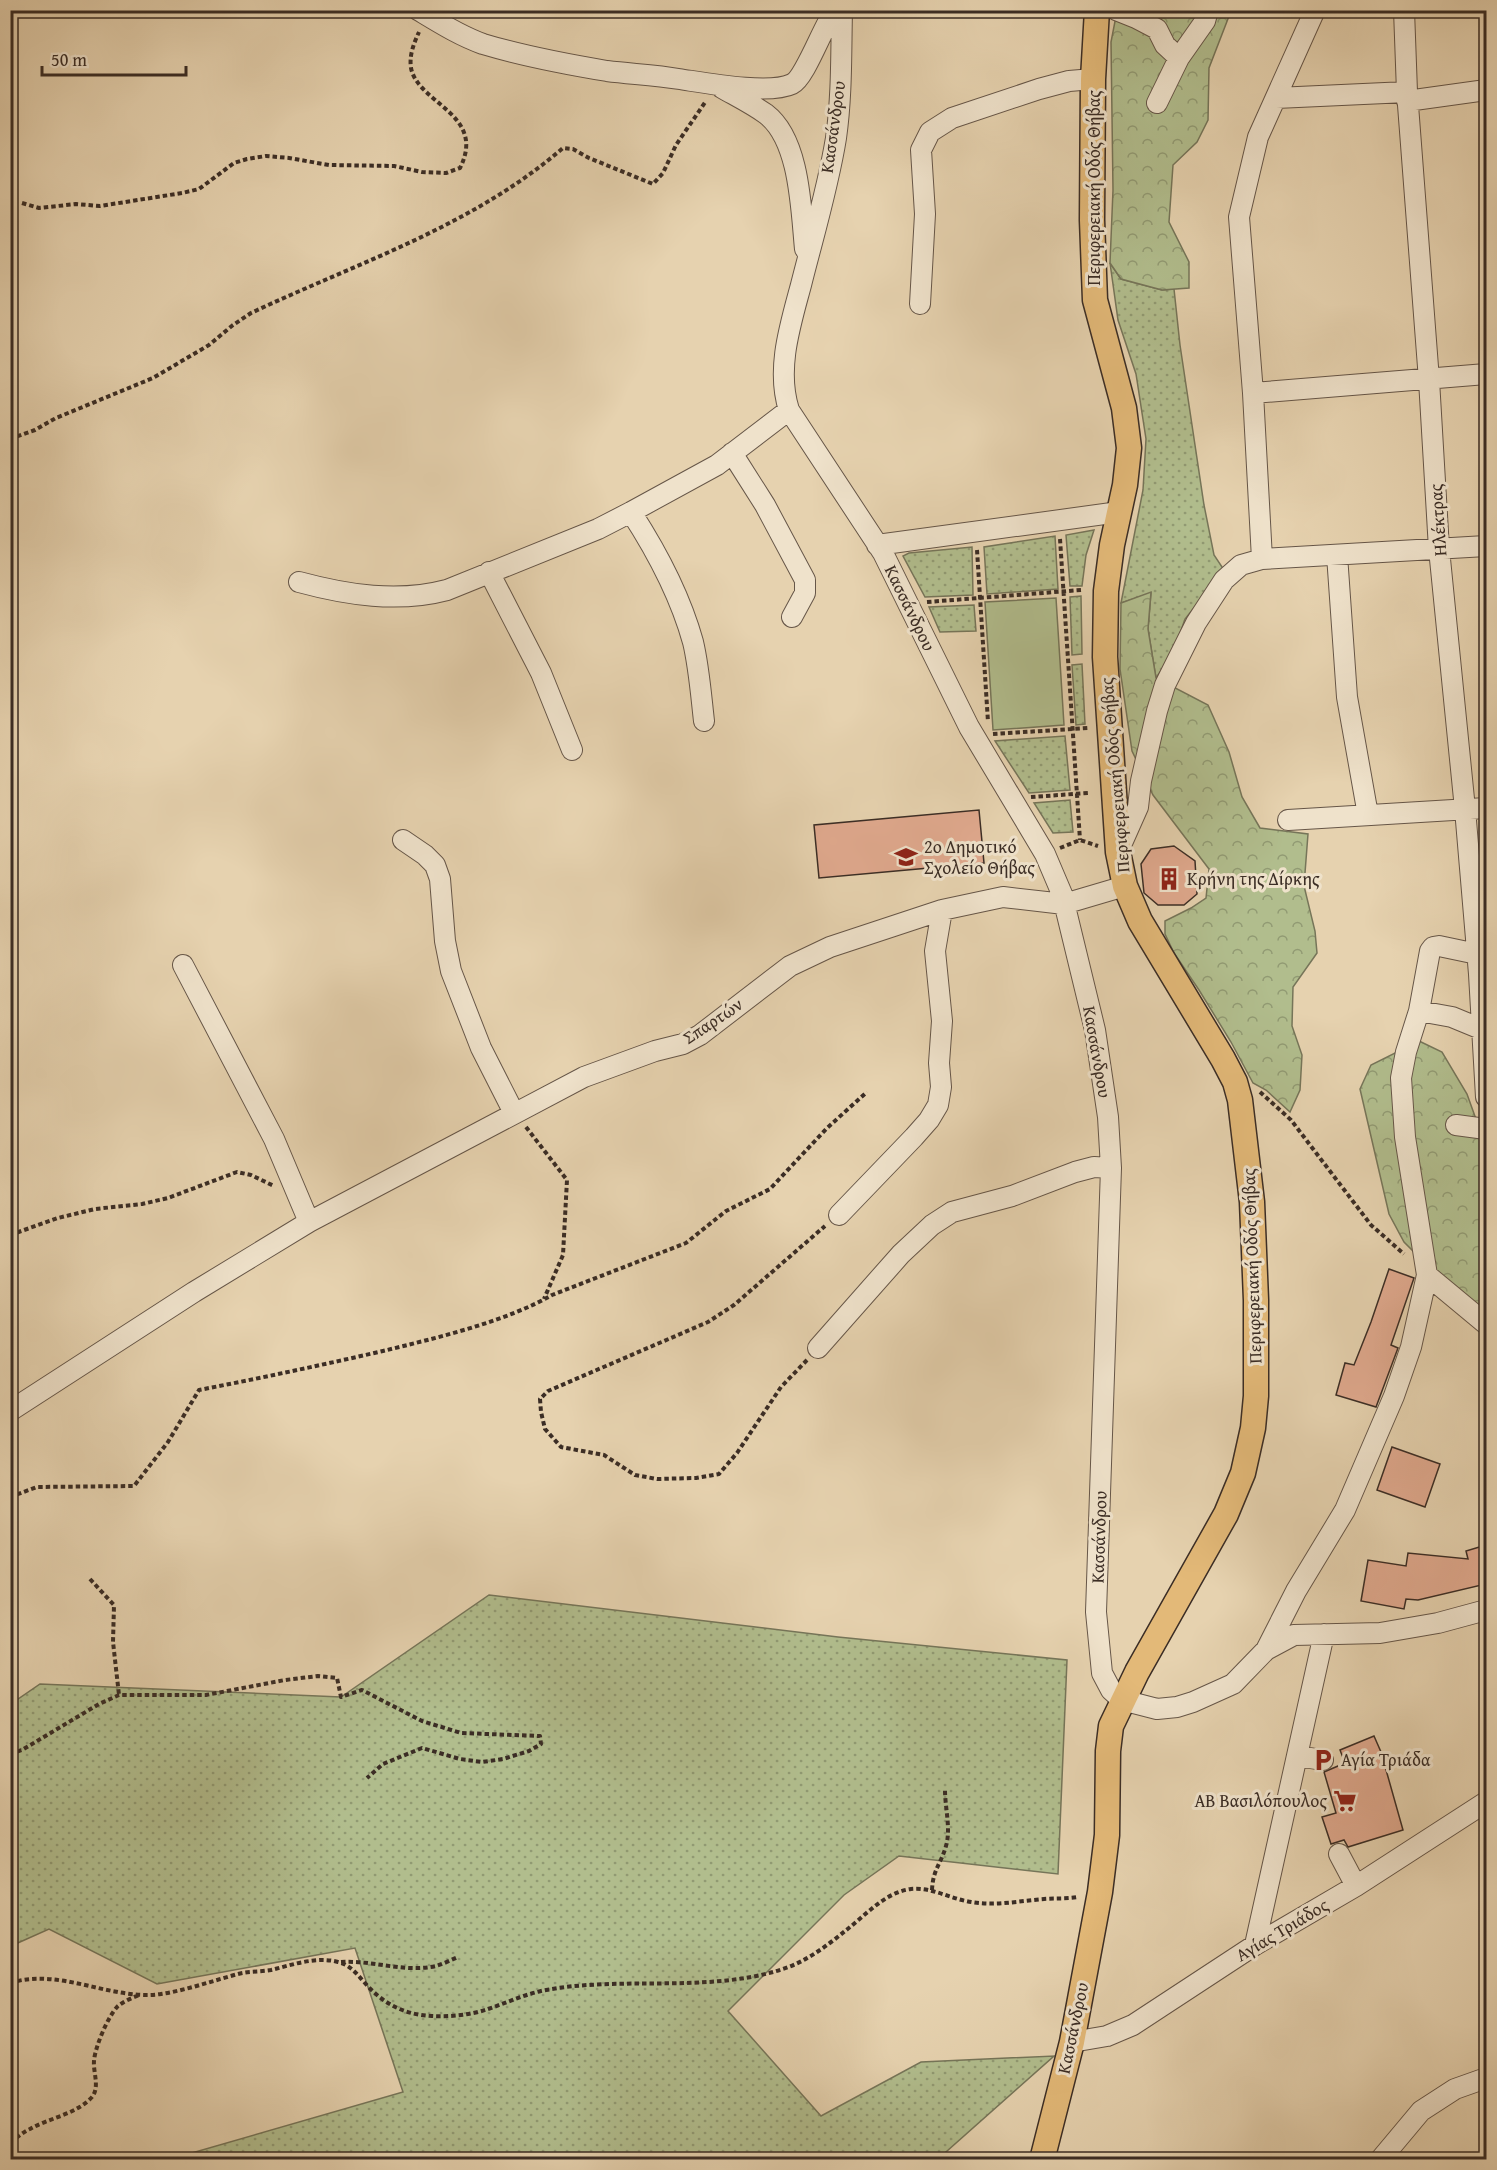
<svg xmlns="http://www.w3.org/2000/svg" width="1497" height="2170" viewBox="0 0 1497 2170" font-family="'Gentium Book Plus',serif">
<defs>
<pattern id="grass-dots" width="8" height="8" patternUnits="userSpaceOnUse" patternTransform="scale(1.5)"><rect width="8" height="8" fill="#b1bd8d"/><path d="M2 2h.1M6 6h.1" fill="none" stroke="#919a73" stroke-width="1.8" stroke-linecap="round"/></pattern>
<pattern id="forest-crowns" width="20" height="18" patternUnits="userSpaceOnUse" patternTransform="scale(1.5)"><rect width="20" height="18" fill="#b1bd8d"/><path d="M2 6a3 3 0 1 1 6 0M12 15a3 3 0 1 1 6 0" fill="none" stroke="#919a73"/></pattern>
</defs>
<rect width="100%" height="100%" fill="#e6d2af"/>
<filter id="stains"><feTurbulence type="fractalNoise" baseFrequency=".00333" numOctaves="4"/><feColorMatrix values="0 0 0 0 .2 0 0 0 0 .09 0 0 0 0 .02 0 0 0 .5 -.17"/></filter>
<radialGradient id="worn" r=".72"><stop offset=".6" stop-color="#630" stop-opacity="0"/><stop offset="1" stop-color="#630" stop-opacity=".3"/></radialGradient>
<path fill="url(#grass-dots)" stroke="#767559" stroke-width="1.5" d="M1110,263L1121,279L1162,290L1174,289L1180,345L1204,505L1214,555L1224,570L1185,619L1173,653L1156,678L1148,629L1151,593L1121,603L1143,490L1146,439L1136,374L1118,320Z
M1094,530L1086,555L1082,586H1070L1066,535Z
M1055,536L1058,589L987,594L984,547Z
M972,547L973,595L925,597L903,556L909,553Z
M1081,596L1082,654L1072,655L1070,597Z
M974,605L976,631L940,632L929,607Z
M1082,664L1085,724L1076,725L1072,665Z
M1065,736L1070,790L1029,793L995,741Z
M1070,800L1073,832L1053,833L1034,803Z
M489,1595L838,1637L1067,1660L1058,1874L899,1856L844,1895L728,2011L821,2116L921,2062L1054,2056L938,2159H171L403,2092L355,1948L157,1984L49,1929L11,1946V1704L40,1684L341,1697Z"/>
<path fill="url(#forest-crowns)" stroke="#767559" stroke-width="1.5" d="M1117,11H1231L1209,68L1208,120L1197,142L1173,165L1169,222L1189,262V288L1162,290L1121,279L1110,263L1113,190L1111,42Z
M1151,592L1148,629L1156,678L1208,705L1229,752L1242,797L1260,828L1308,834L1304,886L1315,931L1317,953L1293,987L1292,1026L1302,1055L1300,1090L1290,1112L1266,1090L1253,1083L1231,1042L1199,990L1174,953L1165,934V921L1191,908L1206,898L1209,869L1153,795L1132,751L1120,669L1121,603Z
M1419,1041L1442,1052L1467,1094L1482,1136L1483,1167L1486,1175V1316L1436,1274L1404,1242L1389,1214L1360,1089L1371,1065Z"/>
<path fill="#b1bd8d" stroke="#767559" stroke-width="1.5" d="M1056,598L1064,725L993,730L985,602Z"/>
<path fill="#e0a98e" stroke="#3b2d25" stroke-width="1.5" d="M979,810L984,863L819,878L814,825Z
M1174,846L1195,861L1197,894L1184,905H1158L1144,893L1141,864L1151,849Z
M1389,1269L1414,1278L1391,1345L1398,1348L1376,1407L1336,1395L1345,1363L1354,1365L1371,1322Z
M1392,1447L1440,1464L1425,1507L1377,1490Z
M1486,1545V1584L1418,1600L1406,1599L1404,1609L1361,1601L1368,1560L1406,1566L1408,1553L1468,1559L1466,1551Z
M1374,1736L1381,1752L1403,1830L1348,1847L1344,1840L1331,1844L1322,1817L1336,1813L1324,1772L1345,1763L1340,1750Z"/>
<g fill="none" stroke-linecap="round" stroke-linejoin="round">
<g stroke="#665648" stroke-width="22">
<path id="minor" d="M418,10C438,22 460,36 483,44C523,56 565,64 607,71C631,74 655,75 679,79C706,83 769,95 792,84C805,78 823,26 835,10
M842,10C841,53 842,96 836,138C828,188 813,237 801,285C790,326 776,369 789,410L883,553L969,727L1045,854L1062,894L1095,1030L1108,1117L1111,1168L1096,1612L1102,1673L1111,1690L1122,1700L1157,1709L1177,1707L1193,1702L1233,1684L1266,1650L1294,1635L1380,1633L1438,1623L1486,1610
M1116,10L1136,18L1157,29L1165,45L1179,58
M1404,10L1407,92L1429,380L1439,549L1465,809L1479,974L1486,1097
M722,88C736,96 752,104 766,114C800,140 801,209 805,249
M1276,98L1407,92
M1407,101L1486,90
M1157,103L1179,58L1205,21L1208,10
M920,304L925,214L921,150L930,132L952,118L1039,89L1069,81L1093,79
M1253,393L1486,374
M732,453L765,505L805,580V593L792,617
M631,512C657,552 680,595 693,642C699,667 701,695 704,721
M877,545L1119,512
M1337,555L1347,697L1368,815
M1262,559L1253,393L1239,217L1258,137L1315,10
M489,572L541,673L572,750
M299,582C347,595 398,603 447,590L598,529L631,512L717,465L789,410
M1288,820L1486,808
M403,840L425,855L435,865L440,879L445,941L451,971L481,1048L514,1113
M1118,852L1138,807L1141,781L1157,711L1165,685L1196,623L1224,580L1241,565L1262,559L1486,546
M1419,1011L1452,1017L1486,1031
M1456,1125L1486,1129
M839,1215L914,1137L929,1120L938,1105L941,1087L939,1063L942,1021L935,951L942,910
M309,1222L584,1077L655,1051L683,1044L700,1035L790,966L830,947L942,910L1003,897L1064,904L1125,886
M1427,1275L1486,1324
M818,1348L901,1254L932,1225L952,1212L1012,1196L1075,1172L1094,1167L1111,1168
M10,1411L194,1292L309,1222L274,1139L183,965
M1266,1650L1296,1591L1345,1510L1394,1396L1411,1347L1427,1275L1405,1137L1401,1078L1406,1052L1419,1011L1430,951L1433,947L1439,946L1477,954
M1297,1756L1323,1760
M1339,1854L1356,1886
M1255,1945L1324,1634
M1072,2042L1107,2036L1133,2025L1255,1945L1356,1886L1486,1802
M1380,2160L1421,2111L1455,2089L1486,2078"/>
</g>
<g stroke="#3b2d25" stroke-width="27">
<path id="major" d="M1042,2160L1072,2042L1100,1892L1107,1835L1108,1751L1111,1726L1137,1672L1226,1514L1243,1473L1253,1428L1256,1396V1300L1252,1202L1240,1100L1235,1082L1223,1059L1140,921L1125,886L1118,852L1105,657L1106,591L1112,545L1125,485L1129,448L1124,408L1095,300L1092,220L1093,79L1097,10"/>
</g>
<path stroke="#3b2d25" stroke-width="4" stroke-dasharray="4.5 3" stroke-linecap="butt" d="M22,203L39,208L76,204L100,206L182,193L199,189L234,163L247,159L266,156L289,158L329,165L394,166L422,172L446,173L460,168C487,114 418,104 411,68C409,55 414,43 419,32
M10,439L35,430L56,418L153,378L209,345L233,325L251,313C359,262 471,227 563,148L573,149L589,158L653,184L663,173L676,145L706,101
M1060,539L1080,840
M977,550L988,722
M927,602L1081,590
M993,734L1088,728
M1031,797L1088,793
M1060,848L1080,840L1098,846
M1260,1092L1291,1120L1371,1225L1404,1254
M526,1127L567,1180L563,1255L544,1299
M10,1235L58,1218L95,1209L142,1204L168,1198L237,1172L251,1175L274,1186
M807,1360L781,1387L737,1453L719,1474L696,1478L657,1479L635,1475L604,1455L561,1447L545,1429L541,1412L540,1399L548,1391L708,1322L734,1305L825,1226
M10,1378L15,1388
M10,1497L37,1487L134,1486L168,1442L199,1390C261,1378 322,1365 383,1351C436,1338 505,1322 552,1295L686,1243L726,1211L770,1189L827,1128L867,1092
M90,1579L114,1605L113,1642L119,1695
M10,1754L22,1750L99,1704L119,1695H206L285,1680L318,1676L337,1678L341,1697L362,1690L422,1721L461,1733L540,1736L541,1744L529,1751L503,1759L482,1762L460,1759L422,1748L383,1764L367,1778
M932,1890C933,1869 941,1864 946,1846C951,1829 945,1808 945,1790
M341,1962C373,1960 404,1973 436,1966C443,1964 451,1960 458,1957
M10,1983C60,1967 111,2001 161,1994C187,1990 212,1981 238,1974C249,1971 260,1972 271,1970C292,1965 316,1956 338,1962C350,1965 356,1973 364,1982C382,2003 404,2015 432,2016C450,2017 471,2015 488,2009C506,2003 523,1995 541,1991C618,1975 707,1994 783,1969C805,1962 827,1946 845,1931C865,1916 885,1892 911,1889C930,1887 947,1897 966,1901C992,1907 1018,1901 1044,1899C1056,1898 1067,1899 1078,1897
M10,2142C17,2138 23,2132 30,2129C49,2118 77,2114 92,2097C100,2087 93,2072 94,2061C95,2047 108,2016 118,2006C124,2001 132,1998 139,1995"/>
<use href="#minor" stroke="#efe2cb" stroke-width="20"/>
<use href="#major" stroke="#e3b978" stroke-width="24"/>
</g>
<defs>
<g id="school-bare" transform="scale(1.8)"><path d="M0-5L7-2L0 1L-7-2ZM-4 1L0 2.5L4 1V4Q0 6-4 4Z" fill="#8f2418" stroke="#efe2cb" stroke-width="2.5" paint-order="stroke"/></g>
<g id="building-bare" transform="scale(1.8)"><path d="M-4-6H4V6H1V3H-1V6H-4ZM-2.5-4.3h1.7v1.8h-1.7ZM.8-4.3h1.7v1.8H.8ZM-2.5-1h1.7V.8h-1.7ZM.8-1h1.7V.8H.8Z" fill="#8f2418" stroke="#efe2cb" stroke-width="2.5" paint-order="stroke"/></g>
<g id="parking-bare" transform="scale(1.8)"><path d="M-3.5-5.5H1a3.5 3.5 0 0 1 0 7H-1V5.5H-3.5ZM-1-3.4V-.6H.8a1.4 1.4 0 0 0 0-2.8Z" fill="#8f2418" stroke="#efe2cb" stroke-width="2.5" paint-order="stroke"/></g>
<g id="supermarket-bare" transform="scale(1.8)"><path d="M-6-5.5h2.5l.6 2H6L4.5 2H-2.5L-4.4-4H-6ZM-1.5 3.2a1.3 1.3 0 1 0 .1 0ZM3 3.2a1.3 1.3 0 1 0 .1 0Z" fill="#8f2418" stroke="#efe2cb" stroke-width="2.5" paint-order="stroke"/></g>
</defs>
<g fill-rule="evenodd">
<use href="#school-bare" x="906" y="857"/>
<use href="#building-bare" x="1169" y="879"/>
<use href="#parking-bare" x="1323" y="1760"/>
<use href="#supermarket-bare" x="1345" y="1801"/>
</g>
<g text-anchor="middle" stroke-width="6" stroke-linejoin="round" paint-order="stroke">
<g font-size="18" fill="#3b2d25" stroke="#efe2cb">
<text transform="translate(833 127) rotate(-82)" y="6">Κασσάνδρου</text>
<text transform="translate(1094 188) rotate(-90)" y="6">Περιφερειακή Οδός Θήβας</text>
<text transform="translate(1438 520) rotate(-94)" y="6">Ηλέκτρας</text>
<text transform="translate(910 608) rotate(64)" y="6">Κασσάνδρου</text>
<text transform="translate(1115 775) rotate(-95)" y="6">Περιφερειακή Οδός Θήβας</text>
<text transform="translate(713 1021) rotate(-34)" y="6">Σπαρτών</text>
<text transform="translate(1097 1052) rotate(80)" y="6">Κασσάνδρου</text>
<text transform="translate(1252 1266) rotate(-92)" y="6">Περιφερειακή Οδός Θήβας</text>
<text transform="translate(1099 1537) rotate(-88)" y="6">Κασσάνδρου</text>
<text transform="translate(1282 1930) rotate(-31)" y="6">Αγίας Τριάδος</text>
<text transform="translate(1073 2028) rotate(-78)" y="6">Κασσάνδρου</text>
</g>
<g font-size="18" fill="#3b2d25" stroke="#efe2cb" text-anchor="start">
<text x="924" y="853">2ο Δημοτικό<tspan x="924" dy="21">Σχολείο Θήβας</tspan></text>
<text x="1187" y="885">Κρήνη της Δίρκης</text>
<text x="1341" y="1766">Αγία Τριάδα</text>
<text x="1327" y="1807" text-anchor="end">ΑΒ Βασιλόπουλος</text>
</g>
</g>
<rect width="1497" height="2170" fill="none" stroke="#e6d2af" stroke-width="36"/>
<rect x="12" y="12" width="1473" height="2146" fill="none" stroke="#3b2d25" stroke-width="3"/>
<rect x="18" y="18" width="1461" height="2134" fill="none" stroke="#3b2d25" stroke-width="1.5"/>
<path d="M42 66v9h144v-9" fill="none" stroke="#3b2d25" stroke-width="3"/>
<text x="51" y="66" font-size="18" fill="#3b2d25" stroke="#efe2cb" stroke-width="4.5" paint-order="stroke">50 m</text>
<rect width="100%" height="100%" filter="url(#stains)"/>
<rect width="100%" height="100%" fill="url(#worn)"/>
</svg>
